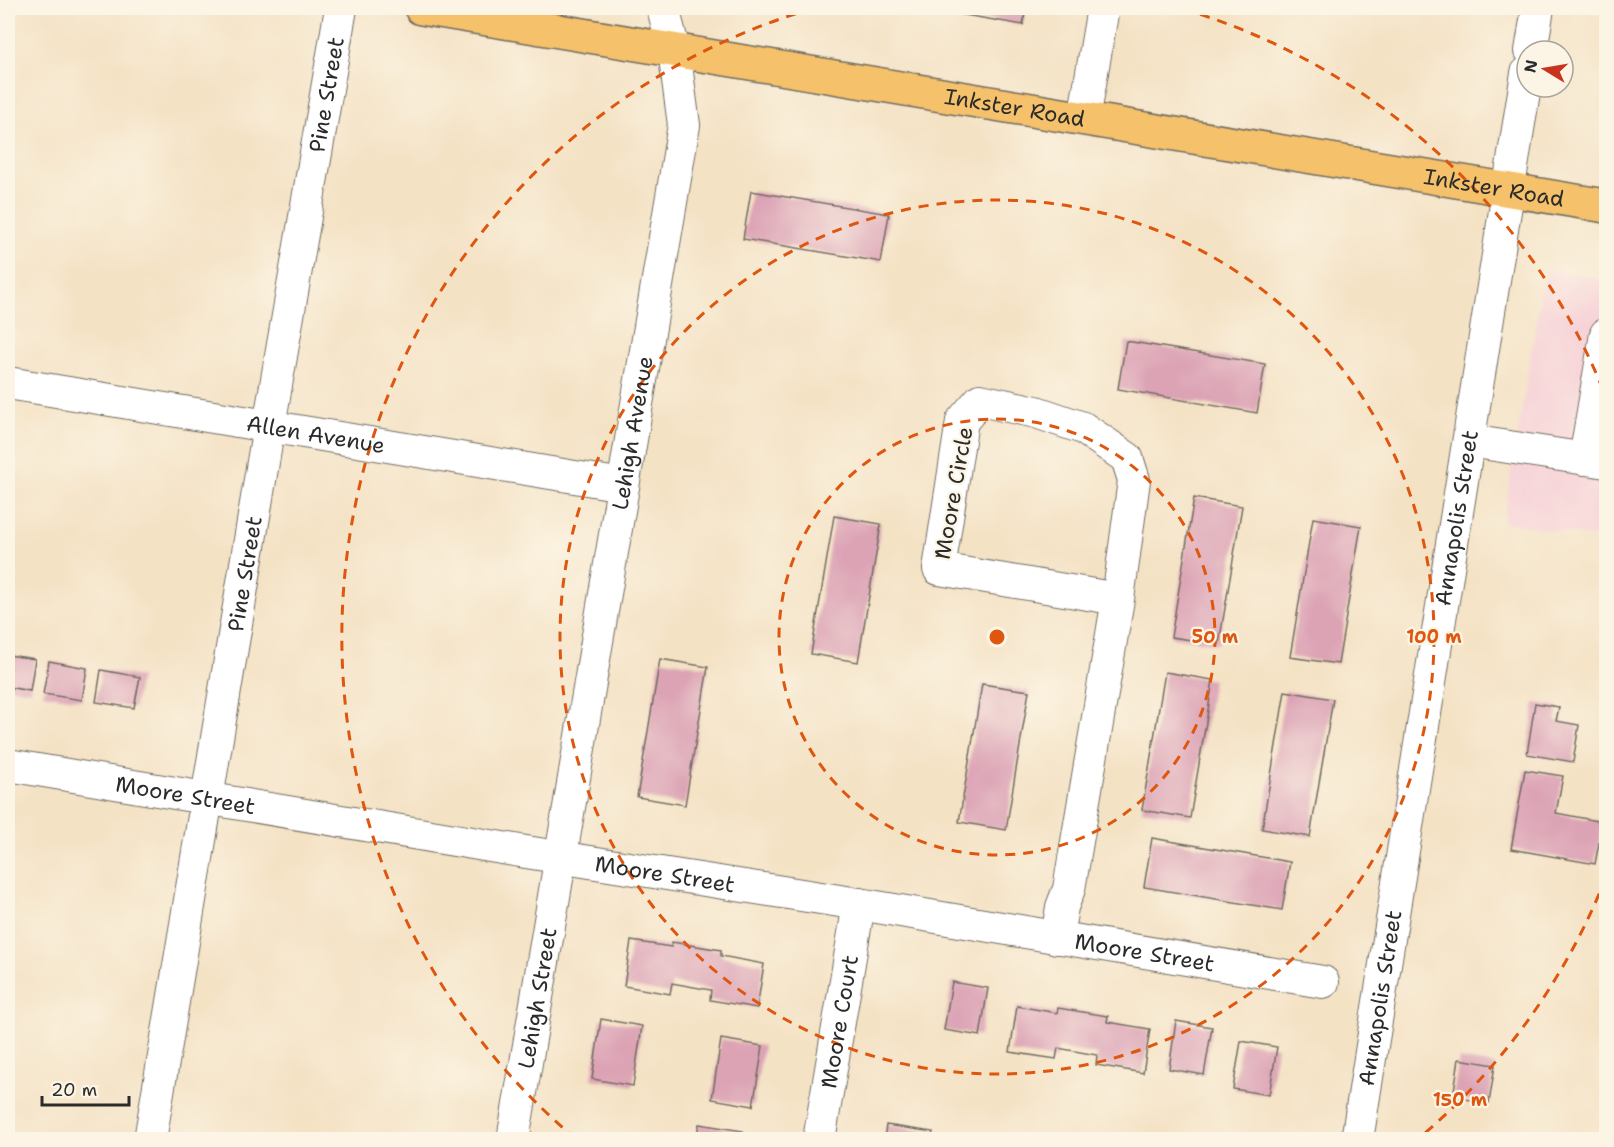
<svg xmlns="http://www.w3.org/2000/svg" width="1614" height="1147" viewBox="0 0 1614 1147" font-family="'Shantell Sans',sans-serif">
<rect width="100%" height="100%" fill="#fcf5e5"/>
<filter id="ink" filterUnits="userSpaceOnUse"><feTurbulence type="fractalNoise" baseFrequency=".0167" numOctaves="2"/><feDisplacementMap in="SourceGraphic" scale="12" xChannelSelector="R" yChannelSelector="G"/><feConvolveMatrix kernelMatrix="1 2 1 2 8 2 1 2 1" color-interpolation-filters="sRGB"/></filter>
<filter id="wash" filterUnits="userSpaceOnUse"><feTurbulence type="fractalNoise" baseFrequency=".008" numOctaves="4" result="noise"/><feDisplacementMap in="SourceGraphic" scale="24" xChannelSelector="R" yChannelSelector="G"/><feGaussianBlur stdDeviation="1.35" result="paint"/><feColorMatrix in="noise" values="0 0 0 0 0 0 0 0 0 0 0 0 0 0 0 0 0 1.4 0 .05"/><feComposite in="paint" operator="in"/></filter>
<g filter="url(#wash)">
<rect width="100%" height="100%" fill="#f4e2c5"/>
<path fill="#f6cfd7" d="M1545,269L1606,280V539L1503,522Z"/>
<g id="blocks">
<path fill="#dca3b5" d="M930,8H1026L1023,25L930,9Z
M751,191L889,214L881,262L743,239Z
M1126,341L1265,364L1257,413L1118,389Z
M1194,498L1242,506L1219,644L1171,637Z
M834,516L881,524L858,662L811,654Z
M1313,518L1361,526L1338,664L1290,657Z
M8,655L35,659L30,691L8,687Z
M660,659L708,667L685,805L637,797Z
M49,661L87,668L82,700L43,694Z
M101,670L140,677L134,708L96,702Z
M1165,672L1213,680L1190,818L1142,810Z
M982,684L1029,691L1006,830L959,822Z
M1285,691L1333,699L1310,837L1262,829Z
M1535,703L1559,707L1556,721L1579,725L1573,762L1527,754Z
M1605,762H1606V777H1602Z
M1525,770L1563,776L1556,813L1603,822L1595,864L1511,849Z
M1152,838L1290,862L1282,910L1144,887Z
M631,941L671,947L672,942L721,950V956L764,964L757,1008L710,1000L711,990L672,983L670,994L624,986Z
M952,982L988,988L980,1036L944,1030Z
M1017,1006L1057,1013L1058,1008L1108,1016L1107,1022L1150,1029L1143,1073L1096,1065L1097,1055L1058,1048L1056,1059L1010,1052Z
M601,1019L642,1026L633,1086L592,1079Z
M1176,1021L1212,1027L1204,1075L1169,1069Z
M721,1039L763,1046L753,1106L712,1099Z
M1241,1041L1277,1047L1269,1095L1233,1089Z
M1459,1059L1495,1065L1489,1103L1453,1097Z
M699,1124L743,1131L741,1140H696Z
M886,1125L933,1132L931,1140H884Z"/>
</g>
</g>
<g filter="url(#ink)">
<use href="#blocks" fill-opacity="0" stroke="#716b61" stroke-width="1.5"/>
<g fill="none" stroke-linecap="round" stroke-linejoin="round">
<g stroke="#716b61" stroke-width="34">
<g id="minor">
<path d="M1531,51L1538,8"/>
<path d="M1084,119L1103,8"/>
<path id="s1" d="M8,383L623,485"/>
<path d="M1469,441L1606,462"/>
<path d="M1585,459L1606,334"/>
<path id="s2" d="M8,765L526,852L859,904L1323,982"/>
<path d="M1057,938L1062,907L1069,889L1118,599L1134,480L1127,458L1083,428L1036,412L980,400L962,421L939,569L1118,599"/>
<path id="s3" d="M150,1140L269,426L341,8"/>
<path id="s4" d="M513,1140L684,125L674,50L663,8"/>
<path id="s5" d="M819,1140L859,904"/>
<path id="s6" d="M1357,1140L1527,73"/>
</g>
</g>
<g stroke="#716b61" stroke-width="36">
<g id="major">
<path id="s7" d="M421,8L1606,206"/>
</g>
</g>
<use href="#minor" stroke="#fff" stroke-width="32"/>
<use href="#major" stroke="#f5c16b" stroke-width="33"/>
</g>
</g>
<g fill="none" stroke="#df570e" stroke-width="3" stroke-dasharray="10 8">
<circle cx="997" cy="637" r="218"/>
<circle cx="997" cy="637" r="437"/>
<path d="M1606 877A655 655 0 0 1 1418 1139M576 1139A655 655 0 0 1 811 9M1183 9A655 655 0 0 1 1606 397"/>
</g>
<g text-anchor="middle" stroke-width="4.5" stroke-linejoin="round" paint-order="stroke">
<g font-size="22" fill="#2b2b2b" stroke="#fcf5e5">
<text dy="8" stroke="none"><textPath href="#s3" startOffset="1060">Pine Street</textPath></text>
<text dy="8" stroke="none"><textPath href="#s7" startOffset="602">Inkster Road</textPath></text>
<text dy="8" stroke="none"><textPath href="#s7" startOffset="1088">Inkster Road</textPath></text>
<text dy="8" stroke="none"><textPath href="#s4" startOffset="717">Lehigh Avenue</textPath></text>
<text dy="8" stroke="none"><textPath href="#s1" startOffset="312">Allen Avenue</textPath></text>
<text transform="translate(953 493) rotate(-80)" y="8">Moore Circle</text>
<text dy="8" stroke="none"><textPath href="#s6" startOffset="630">Annapolis Street</textPath></text>
<text dy="8" stroke="none"><textPath href="#s3" startOffset="574">Pine Street</textPath></text>
<text dy="8" stroke="none"><textPath href="#s2" startOffset="180">Moore Street</textPath></text>
<text dy="8" stroke="none"><textPath href="#s2" startOffset="666">Moore Street</textPath></text>
<text dy="8" stroke="none"><textPath href="#s2" startOffset="1152">Moore Street</textPath></text>
<text dy="8" stroke="none"><textPath href="#s6" startOffset="144">Annapolis Street</textPath></text>
<text dy="8" stroke="none"><textPath href="#s4" startOffset="144">Lehigh Street</textPath></text>
<text dy="8" stroke="none"><textPath href="#s5" startOffset="120">Moore Court</textPath></text>
</g>
</g>
<circle cx="997" cy="637" r="9" fill="#df570e" stroke="#fcf5e5" stroke-width="3"/>
<g font-size="18" text-anchor="middle" font-weight="bold" fill="#df570e" stroke="#fcf5e5" stroke-width="4.5" stroke-linejoin="round" paint-order="stroke">
<text x="1215" y="643">50 m</text>
<text x="1434" y="643">100 m</text>
<text x="1460" y="1106">150 m</text>
</g>
<rect width="1614" height="1147" fill="none" stroke="#fcf5e5" stroke-width="30"/>
<g transform="translate(1545 69) rotate(281)"><circle r="28" fill="#fcf5e5" stroke="#a8a49b" stroke-width="1.5"/>
<path d="M0-4.5L10 22L0 15L-10 22Z" fill="#c8321e"/>
<text y="-9" font-size="16" font-weight="bold" text-anchor="middle" fill="#2b2b2b">N</text>
</g>
<path d="M42 1096v9h87v-9" fill="none" stroke="#2b2b2b" stroke-width="3"/>
<text x="51" y="1096" font-size="18" fill="#2b2b2b" stroke="#fcf5e5" stroke-width="4.5" paint-order="stroke">20 m</text>
</svg>
